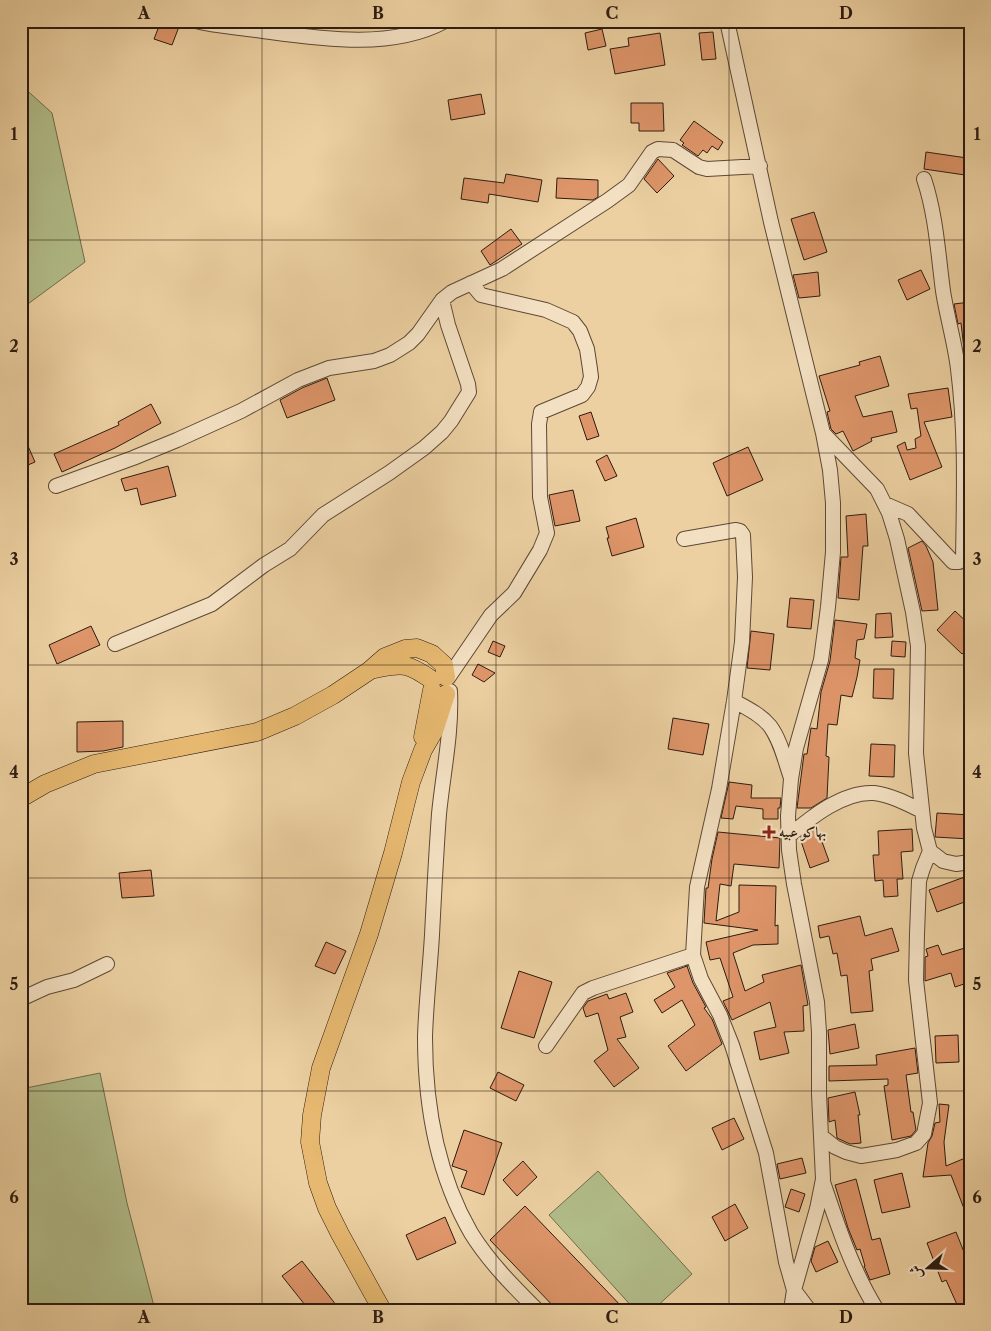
<svg xmlns="http://www.w3.org/2000/svg" width="991" height="1331" viewBox="0 0 991 1331" font-family="'Libre Caslon Text',Amiri,serif">
<rect width="100%" height="100%" fill="#ecd0a1"/>
<filter id="stains"><feTurbulence type="fractalNoise" baseFrequency=".004" numOctaves="4"/><feColorMatrix values="0 0 0 0 .2 0 0 0 0 .09 0 0 0 0 .02 0 0 0 .5 -.17"/></filter>
<radialGradient id="worn" r=".72"><stop offset=".6" stop-color="#630" stop-opacity="0"/><stop offset="1" stop-color="#630" stop-opacity=".3"/></radialGradient>
<path fill="#b1bc89" stroke="#6f6c4d" d="M21,85L52,113L85,262L21,309Z
M100,1073L127,1203L155,1310H21V1089Z
M598,1171L692,1274L653,1310H635L549,1215Z"/>
<path fill="#de9569" stroke="#2d1b11" d="M161,21H173L180,24L172,45L154,39Z
M602,29L606,46L588,50L585,33Z
M713,32L716,59L702,60L699,33Z
M660,33L665,65L615,74L610,49L629,46L628,38Z
M481,94L485,114L451,120L448,100Z
M631,103H663L664,131H639V123H631Z
M694,121L723,142L718,150L712,146L707,153L703,150L698,156L682,145L684,143L680,140Z
M926,152L967,158L965,175L924,169Z
M658,159L674,176L657,193L644,179Z
M506,174L542,180L538,202L489,194L488,203L461,199L464,178L504,183Z
M557,178L598,180V197L593,200L556,198Z
M814,212L827,252L804,260L791,219Z
M511,229L522,244L490,265L481,251Z
M921,270L930,289L907,300L898,280Z
M818,272L820,296L799,298L793,275Z
M970,302V349H964L961,323L958,324L954,304Z
M880,356L889,386L855,396L863,417L892,411L897,432L871,438L872,441L853,451L843,431L836,434L831,429L827,412L830,411L819,376L860,365L859,362Z
M327,378L335,400L287,418L280,400L302,388Z
M948,388L952,417L924,422L942,467L910,480L897,446L905,442L907,450L916,448L915,439L921,436L917,408L911,409L908,394Z
M151,404L161,423L115,448L62,472L54,454L119,425L118,422Z
M591,412L599,436L587,440L579,416Z
M21,430L35,462L21,468Z
M748,447L763,480L727,496L713,463Z
M607,455L617,476L605,481L596,461Z
M168,466L176,496L141,505L137,488L125,491L121,479Z
M573,490L580,521L555,526L549,495Z
M866,514L868,546H863L859,600L838,598L841,557H848L846,516Z
M636,518L644,547L612,556L607,538H609L606,527Z
M922,541L926,546L933,562L938,610L922,611L908,548Z
M790,598L814,600L811,629L787,627Z
M955,611L970,625V647L962,654L937,630Z
M891,613L893,637L875,638L876,614Z
M835,620L867,624L864,639L857,640L855,658L860,660L857,677L852,697L841,695L837,725L828,724L826,756L829,757L827,798L811,808H797L804,754H807L811,728L817,729L821,692L830,661Z
M91,626L100,645L57,664L49,645Z
M751,631L774,634L770,670L747,668Z
M493,641L505,646L500,657L488,652Z
M892,641L906,642L905,657L891,656Z
M478,664L495,673L484,682L472,675Z
M874,669H894L893,699L873,698Z
M673,718L709,724L703,755L668,749Z
M123,721V747L103,751L77,752V722Z
M871,744L895,745L894,777L869,776Z
M729,782L752,785L751,798H781L780,808H778V819H763V809L736,806L733,819L721,818Z
M937,813L970,815V839L935,837Z
M817,828L829,861L810,868L800,838L809,831Z
M912,829L913,851L901,852L903,879H897L898,896L884,897L883,880L875,881L873,855H879L878,831Z
M718,832L780,838L779,868L734,864L731,886L720,884L716,921L739,912V885L776,886L775,926L778,925V944L753,945L733,953L745,991L764,982L762,975L801,965L808,1005L803,1006L804,1031L784,1032L789,1053L760,1060L754,1032L776,1027L770,1002L732,1020L723,1001L733,997L720,958L710,960L706,942L758,930L704,923L706,888H708L712,859Z
M151,870L154,896L122,898L119,873Z
M970,875V900L937,912L929,890Z
M860,916L865,936L892,928L899,951L871,959L873,970L869,971L873,1011L851,1013L847,975L841,976L837,953L833,954L829,936L820,938L818,926Z
M326,942L346,951L335,974L315,966Z
M938,945L942,955L968,947L970,954V982L955,987L951,973L925,981V957L928,956L926,949Z
M687,966L693,983L706,1007L704,1008L712,1019L722,1044L686,1071L668,1046L695,1025L682,1000L662,1013L654,1000L675,987L667,973Z
M519,971L552,982L534,1038L501,1028Z
M626,993L633,1012L620,1017L626,1037L617,1039L639,1068L614,1087L594,1061L608,1050L598,1013L586,1017L583,1008L588,1001L607,994L609,999Z
M855,1024L859,1048L830,1054L828,1030Z
M958,1035L959,1062L936,1063L935,1036Z
M915,1048L918,1073L906,1075L911,1112H913L916,1130L911,1136L892,1140L884,1086L888,1085V1079L829,1081V1066L877,1065L876,1055Z
M498,1072L524,1085L516,1101L490,1088Z
M855,1092L860,1115H858L861,1143L850,1144L837,1138L835,1120L829,1122L828,1098Z
M939,1104L949,1105L944,1142L946,1166L970,1156V1219H968L951,1175L923,1177L928,1143L932,1136L935,1123L940,1122Z
M734,1118L744,1139L722,1150L712,1128Z
M464,1130L502,1143L484,1195L461,1187L467,1171L452,1166Z
M802,1158L806,1173L780,1179L777,1164Z
M523,1161L537,1177L517,1196L503,1180Z
M902,1173L910,1207L882,1213L874,1180Z
M856,1179L872,1240L880,1238L890,1274L870,1280L864,1266H865L860,1249L857,1250L848,1228L835,1185Z
M791,1189L805,1194L799,1212L785,1207Z
M735,1204L748,1228L725,1241L712,1217Z
M525,1206L625,1310H557L490,1240Z
M445,1217L456,1243L417,1260L406,1235Z
M956,1232L970,1267V1272L964,1274L970,1286V1304L959,1309L946,1280L942,1282L927,1243Z
M828,1241L838,1262L816,1272L811,1261L815,1247Z
M302,1261L340,1310H309L282,1276Z"/>
<g fill="none" stroke-linecap="round" stroke-linejoin="round">
<g stroke="#5d4835" stroke-width="16">
<path id="minor" d="M196,21C215,26 236,27 256,30C316,38 390,51 445,21
M727,21L771,222L823,433L830,470L833,503V552L828,607L821,660L796,748L791,779L788,816L789,850L794,884L817,1002L819,1032V1094L823,1179L817,1209L794,1290L791,1310
M823,433L877,489L889,513L897,539L913,612L918,646L916,753L924,828L930,851L943,861L956,864L970,862
M56,486L133,458L177,440L241,411L298,380L329,368L374,361L390,355L409,343L418,334L442,300L452,292L502,269L607,201L629,185L652,152L658,149L673,150L699,167L707,169L760,166
M885,504L908,514L953,562H959L963,559C964,495 966,432 958,369C955,343 947,317 943,291C938,253 936,215 924,179
M684,539L736,530L740,531L743,535L745,577L742,642L734,701L719,789L697,887L693,955L701,979L720,1015L732,1045L766,1153L786,1262L794,1290L809,1310
M115,644L212,604L264,565L290,549L323,515L389,473L424,448L442,432L451,421L469,392L468,384L448,325L442,300
M448,678L491,615L514,593L540,550L547,533L540,497L539,424L541,412L582,395L588,387L591,377L590,369L587,349L580,331L573,322L546,310L481,295L471,283
M450,691C452,733 443,773 439,814C436,855 434,895 432,935C430,969 426,1003 425,1037C425,1104 437,1174 471,1233C489,1262 513,1286 537,1310
M734,701C747,708 761,715 770,726C781,741 785,761 791,778
M789,836C811,817 844,791 874,793C891,795 908,804 922,811
M21,999L47,987L74,980L107,964
M546,1046L583,993L593,988L693,955
M821,1136L835,1147L846,1152L861,1156L897,1150L916,1143L924,1134L930,1103L916,980L917,934L919,881L923,868L930,851
M823,1182C838,1226 852,1270 877,1310"/>
</g>
<g stroke="#2d1b11" stroke-width="19">
<path id="major" d="M375,669C403,663 408,663 432,680
M423,737L432,690
M21,798L45,784L94,764L257,732L295,716L333,695L369,671L385,657L405,649L417,648L432,654L444,665L446,677
M382,1310L340,1234L327,1208L318,1183L310,1142L312,1115L321,1068L369,934L393,853L411,782L423,750L434,731L446,694"/>
</g>
<use href="#minor" stroke="#f3e0c2" stroke-width="14"/>
<use href="#major" stroke="#e6b870" stroke-width="18"/>
</g>
<path fill="none" stroke="#2d1b11" stroke-width="1" stroke-opacity="0.55" d="M262,21V1310M496,21V1310M729,21V1310M21,240H970M21,453H970M21,665H970M21,878H970M21,1091H970"/>
<path fill="#8f2418" stroke="#f3e0c2" stroke-width="2" d="M766.5 824.5h5v5h5v5h-5v5h-5v-5h-5v-5h5z"/>
<g text-anchor="middle" stroke-width="4.5" stroke-linejoin="round" paint-order="stroke">
<g font-size="14" font-weight="bold" fill="#2d1b11" stroke="#f3e0c2" text-anchor="start">
<text x="779" y="837">بهاكو عبيه</text>
</g>
</g>
<rect width="991" height="1331" fill="none" stroke="#ecd0a1" stroke-width="55"/>
<g transform="translate(928 1268) rotate(250)" stroke="#f3e0c2" stroke-width="4" paint-order="stroke">
<path d="M0-4L9 19L0 12L-9 19Z" fill="#2d1b11"/>
<text y="-8" font-size="14" font-weight="bold" text-anchor="middle" fill="#2d1b11">ش</text>
</g>
<rect x="28" y="28" width="936" height="1276" fill="none" stroke="#2d1b11" stroke-width="2"/>
<g font-size="16" text-anchor="middle" font-weight="bold" fill="#2d1b11">
<text x="144" y="19">A</text>
<text x="378" y="19">B</text>
<text x="612" y="19">C</text>
<text x="846" y="19">D</text>
<text x="14" y="140">1</text>
<text x="977" y="140">1</text>
<text x="14" y="352">2</text>
<text x="977" y="352">2</text>
<text x="14" y="565">3</text>
<text x="977" y="565">3</text>
<text x="14" y="778">4</text>
<text x="977" y="778">4</text>
<text x="14" y="990">5</text>
<text x="977" y="990">5</text>
<text x="14" y="1203">6</text>
<text x="977" y="1203">6</text>
<text x="144" y="1323">A</text>
<text x="378" y="1323">B</text>
<text x="612" y="1323">C</text>
<text x="846" y="1323">D</text>
</g>
<rect width="100%" height="100%" filter="url(#stains)"/>
<rect width="100%" height="100%" fill="url(#worn)"/>
</svg>
